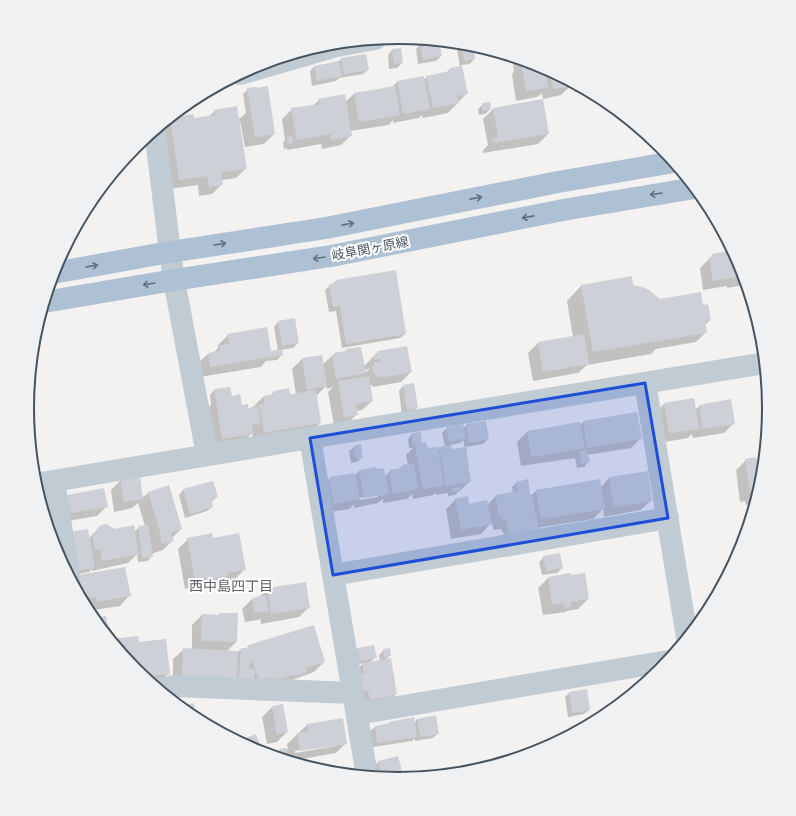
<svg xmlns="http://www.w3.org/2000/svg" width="796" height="816" viewBox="0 0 796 816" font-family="'Sofia Sans Condensed','Noto Sans JP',sans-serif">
<rect width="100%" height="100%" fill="#f4f1f1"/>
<path fill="#0003" fill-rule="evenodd" d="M456,43L472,45L474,59L470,64L461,65L466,94L448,113L423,118L422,115L419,118L393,123V120L389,125L350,131L351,135L341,145L322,149L321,144L287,150V148L284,149L283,143L285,140L282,119L292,109L313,106L319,100L345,102L354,94L392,87L397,82L423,80L427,77L446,73L450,69L460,67Z
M420,45L441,56L436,61L418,64L416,49Z
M392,50L402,63L397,68L389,69L388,55Z
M513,57L540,65L577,85L573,86V84L561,95L543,99L542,93L537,97L516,101L512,74L514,71L512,58Z
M341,59L368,70L363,74L339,78L336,81L312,86L310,71L314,67L338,62Z
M578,85L587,90L574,92V89Z
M248,89L274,134L264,144L245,147L240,121H239L246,168L236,178L221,180L222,184L212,194L199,196L198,185L169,189L160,128L170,118L192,115L193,119L208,117L215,111L238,120L246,113L243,94Z
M543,101L548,134L538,144L483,153V150L488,145L483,119L493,109Z
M483,104L490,109L485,114L479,115L478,109Z
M728,249H732L741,266L747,286L744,287V285L727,288V286L703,290L700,268L713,255L726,252Z
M336,281L405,334L400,338L342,348L336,311L329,312L325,290Z
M581,286H632L659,300L702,306L710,320L705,325L706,332L696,342L656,349L651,354L587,365L578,373L533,381L528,353L538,343L573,337L567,301Z
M278,322L298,343L293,348L281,350L282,355L277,360L266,361L261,367L200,377L198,363L208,354L213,353L218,348V345L228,335L270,353L278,351L274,327Z
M347,350L364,366L378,352L411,372L401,382L373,387L372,385L370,386L372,401L362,410L356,411L357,414L347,424L334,426L328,392L333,387L327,389L326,386L316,396L320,423L310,433L254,443L252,433L242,443L212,448L206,410L211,405L210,395L214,390L231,397L241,406L248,409L253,407L263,397L270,396L274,392L290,396L296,394L292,369L302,359L322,365L332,356L345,352ZM370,369L365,373L364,370Z
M403,386L417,408L413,413L402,415L399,391Z
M730,400L734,423L724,433L693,438L692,434L688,438L659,443L654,414L664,404L695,410L699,406Z
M583,422L641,438L631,448L587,455L588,462L584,467L577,468L575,458L521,466L517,442L527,432L580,423V425Z
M467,425L488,439L483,444L465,447L470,481L460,491L458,492L455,495L448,496V493L436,495V493L433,495L413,499L412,494L407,499L383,503V499L378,503L354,508V504L349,509L325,513L320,488L330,478L354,476L359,471L375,468L385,476L390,471L398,470L402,466L408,465L406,455L413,448H409L408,439L412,434L427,450H438L440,448L445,447L442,433L447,428H463ZM463,440L465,448L451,450V445L460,443ZM378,495V497L359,500V498Z
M354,447L362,457L357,462L351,463L349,451Z
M765,447V452L763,454L758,455V453L762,448Z
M764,459L762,481L756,500L752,504L746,505L745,501L740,502L736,470L746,460H756Z
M609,478L651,500L641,510L604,517L603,509L593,519L537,528L505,541L503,531L502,532L501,529L494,530L492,524H490L481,534L451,539L446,509L456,499L468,505H487L496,496L513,493L512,487L517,482L529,495L533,494L537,490L600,488Z
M121,480L142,498L148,493L181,529L172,538L173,540L163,550L151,554L152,556L147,561L138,562L137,554L128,563L92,571V569L89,572L72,575L89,538L101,526L113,530L134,532L139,527L145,526L138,503L132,508L114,512L111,490Z
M183,490L217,497L211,502L212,507L207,511L185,518L179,495Z
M68,496L107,506L97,516L61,522Z
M753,511L746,532L744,520Z
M188,539H212L245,569L235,579L221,582L216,586L197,590L196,587L185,589L178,549Z
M544,557L562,568L557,573L542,575L539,562Z
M78,576L129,596L120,606L88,611L72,582Z
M548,578L588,599L578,609L567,611L566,612L543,615L538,588Z
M305,583L309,607L299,617L261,624L260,618L258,620L245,622L242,609L252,599L259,597L267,589Z
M220,614L236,642L226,652H238L241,649H245L249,646L324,662L314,672L289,681L288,679L282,685H173V659L183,650H192V625L202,615L218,616Z
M112,640L138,643L169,673L159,683L153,684L136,670L112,641Z
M358,649L375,657L370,663L380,661L379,655L384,650L390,655L385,660L396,694L386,704L360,710L353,674L363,663L355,665L353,654Z
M570,692L589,710L584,714L568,717L565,697Z
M272,707L287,732L277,742L267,744L262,717Z
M417,719L438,733L433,738L415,741V738L412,741L373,747L370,731L375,727L414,723Z
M307,725L346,743L336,753L290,761L289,754L284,759L275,756V755L280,750L288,749L287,744ZM336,744V746L295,753V751Z
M397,757L403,778L398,779L376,777L374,767L378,762Z
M443,770L444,774L412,778L415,775Z"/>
<path fill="#cdd0d6" d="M437,41H439L442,56L423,60L420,44Z
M461,43L473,45L475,59L464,61Z
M401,48L403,63L394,64L392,49Z
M366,54L369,70L344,74L341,58Z
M524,60L540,65L545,68L548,88L526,91L521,63H524Z
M339,61L342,76L317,81L314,66Z
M462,66L468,94L458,96L459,103L433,108L426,76L450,71V68Z
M549,70L572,82V86L553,89Z
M424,76L430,109L403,114L397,81Z
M268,86L275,134L255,138L247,88L257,87V88Z
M395,86L400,115L359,122L354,93Z
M345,94L352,136L331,140L330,134L297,140L291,108L319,104L318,99Z
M543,99L549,134L493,143L492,139L498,138L493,108Z
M490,102L491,109L483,111L482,103Z
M237,106L247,169L221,172L223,185L209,187L207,176L179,180L170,118L193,114L194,118L215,115L214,110Z
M292,136L293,143L288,144L287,137Z
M731,248L741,266L744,277L737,278V277L713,281L709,257H712V254L728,251V249Z
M396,270L406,334L346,344L340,306L333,307L329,284L336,283V280Z
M632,276L633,285L642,287L649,290L660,299L701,292L703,305L708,304L711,320L705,321L707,333L593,352L581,285Z
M295,318L299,343L282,346L278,321Z
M267,327L271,351L282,349L283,355L210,367L208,353L220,351L219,345L229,344L227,334Z
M584,334L589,364L543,372L538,342Z
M407,346L412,372L382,378V376L376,377V375H374L372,366H374V363L380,362V359L374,360V355L378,354V351Z
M361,347L366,373L336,379L332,355L334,354V353L346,351V349Z
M322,355L327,386L307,390L302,358Z
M369,376L373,401L356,404L358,415L344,417L338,381Z
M414,383L418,408L407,410L403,385Z
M230,387L232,396L240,394L242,405L248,404V408L258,406L261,424L252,425L253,434L222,439L214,389Z
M289,388L290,394L316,390L321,423L264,433L259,404L264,403L263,396L274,394V391Z
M694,398L699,429L669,433L664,403Z
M731,399L735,424L703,429L699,405Z
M637,412L642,439L587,448L583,421Z
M486,421L489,439L469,443L466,424Z
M580,422L585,448L531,457L527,431Z
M463,424L466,438L449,442L446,427Z
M421,432L422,443L426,442L428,448L438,447L444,486L423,489L415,444H413L412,433Z
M361,444L363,458L356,459L353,446Z
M451,445L452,449L466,447L471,482L446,486L439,447Z
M587,450L590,462L582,464L579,451Z
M756,457V459L764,458L762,481L759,491L750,492L745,459Z
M414,463L418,489L393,494L389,470L402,468V465Z
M376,467L377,469L384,468L389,494L364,498L359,470Z
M648,471L652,501L614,507L609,477Z
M355,473L360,499L334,504L329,477Z
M140,476L143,499L124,502L120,479Z
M528,479L530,494H532L539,532L509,537L506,520L503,521L502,515H499L495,495L518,491L516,482Z
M600,479L605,509L541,519L536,490Z
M213,481L218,497L211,499L213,507L190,514L183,489Z
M169,485L182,529L171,533L174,541L162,544L160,537L161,536L148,492Z
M460,487L461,490L453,492L452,488Z
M104,488L108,507L71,513L67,495Z
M757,494L756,500L751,501L750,496Z
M468,496L469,504L487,500L492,524L461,530L455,499Z
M106,524L110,526L114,529L134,525L139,554L102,561L100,549L95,550L92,533H96L97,529L101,525Z
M148,525L153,557L142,558L138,526Z
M88,529L95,568L77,571L70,532Z
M212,533L213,538L239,533L246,570L227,573L228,576L206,580V578L195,579L187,538Z
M560,553L563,568L546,571L543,556Z
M125,567L131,596L97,602L96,597L82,599L78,575Z
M570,573L571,575L585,573L589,599L570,602L571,607L565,608L564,603L552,605L548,577Z
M306,582L310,608L271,614L267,588Z
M266,595L269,611L254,613L252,598Z
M219,613H238L237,642L201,641L202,614L219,615Z
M99,616V617L106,616L110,639L92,618Z
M314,625L325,662L306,668L307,672L294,676L293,675L274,681L272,677L259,681L252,658V663H250L249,669H255L254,678H249V680L239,679L241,648H249L248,645Z
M138,636L139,642L166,639L170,674L144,677L136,670L112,642V639Z
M374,645L377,658L360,661L357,648Z
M183,648L238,651L237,679L182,676Z
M390,648L391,656L384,657L383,649Z
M391,658L397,694L392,695V696L370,700L368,691H363L360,674H364L362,663Z
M587,689L590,710L572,713L569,692Z
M194,703L196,719L192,716L179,706Z
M283,704L288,732L277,734L272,706Z
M436,715L439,734L420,737L417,719Z
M414,717L417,737L377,743L375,726L389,723V722Z
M343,718L347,744L300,751L297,733L308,731L307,724Z
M256,734L263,753L256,751L238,741Z
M287,748L288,756L280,757L279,749Z
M398,756L404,778L398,779L382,777L378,761Z
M444,769L445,774L415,777L414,774Z
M471,769V772H470L454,773V772Z"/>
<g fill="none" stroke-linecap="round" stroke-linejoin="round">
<path stroke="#c0cbd4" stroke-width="22" d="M240,74L337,46L375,39
M155,130L170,252L174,280L207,455
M645,383L687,637
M54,481L69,576
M35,484L310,438
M333,575L668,518
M158,689L174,686L353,693
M357,714L668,661
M367,776L310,438L765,363"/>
<path stroke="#aec0d3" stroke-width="22" d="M53,273L170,252L326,228L558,182L674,162
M44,302L174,280L331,256L563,210L695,188"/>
</g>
<defs><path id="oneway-shaft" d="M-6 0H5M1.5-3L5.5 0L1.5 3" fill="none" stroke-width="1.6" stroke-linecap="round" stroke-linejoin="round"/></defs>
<g stroke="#606f7e">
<use href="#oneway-shaft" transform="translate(656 194) rotate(171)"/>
<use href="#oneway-shaft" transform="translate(476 198) rotate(-11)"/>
<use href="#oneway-shaft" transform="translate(528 217) rotate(169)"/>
<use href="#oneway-shaft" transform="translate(348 224) rotate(-11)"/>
<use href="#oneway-shaft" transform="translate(220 244) rotate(-9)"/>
<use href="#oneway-shaft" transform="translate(319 258) rotate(171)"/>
<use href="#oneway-shaft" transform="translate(92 266) rotate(-10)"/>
<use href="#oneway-shaft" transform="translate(149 284) rotate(171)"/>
</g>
<path fill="#1d4ed8" fill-opacity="0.2" stroke="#1d4ed8" stroke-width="3" stroke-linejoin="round" d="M645,383L668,518L333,575L310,438Z"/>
<g text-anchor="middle" stroke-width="4" stroke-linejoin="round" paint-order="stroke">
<g font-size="13" fill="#465461" stroke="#fff">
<text transform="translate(370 248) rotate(-11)" y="5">岐阜関ヶ原線</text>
</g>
<g font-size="14" fill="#5d6167" stroke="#fff">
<text x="231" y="591">西中島四丁目</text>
</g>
</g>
<path d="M0 0H796V816H0ZM34 408a364 364 0 1 1 728 0a364 364 0 1 1-728 0Z" fill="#f0f1f2" fill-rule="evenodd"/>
<path fill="none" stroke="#465461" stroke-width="2" d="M34 408a364 364 0 1 1 728 0a364 364 0 1 1-728 0Z"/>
</svg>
